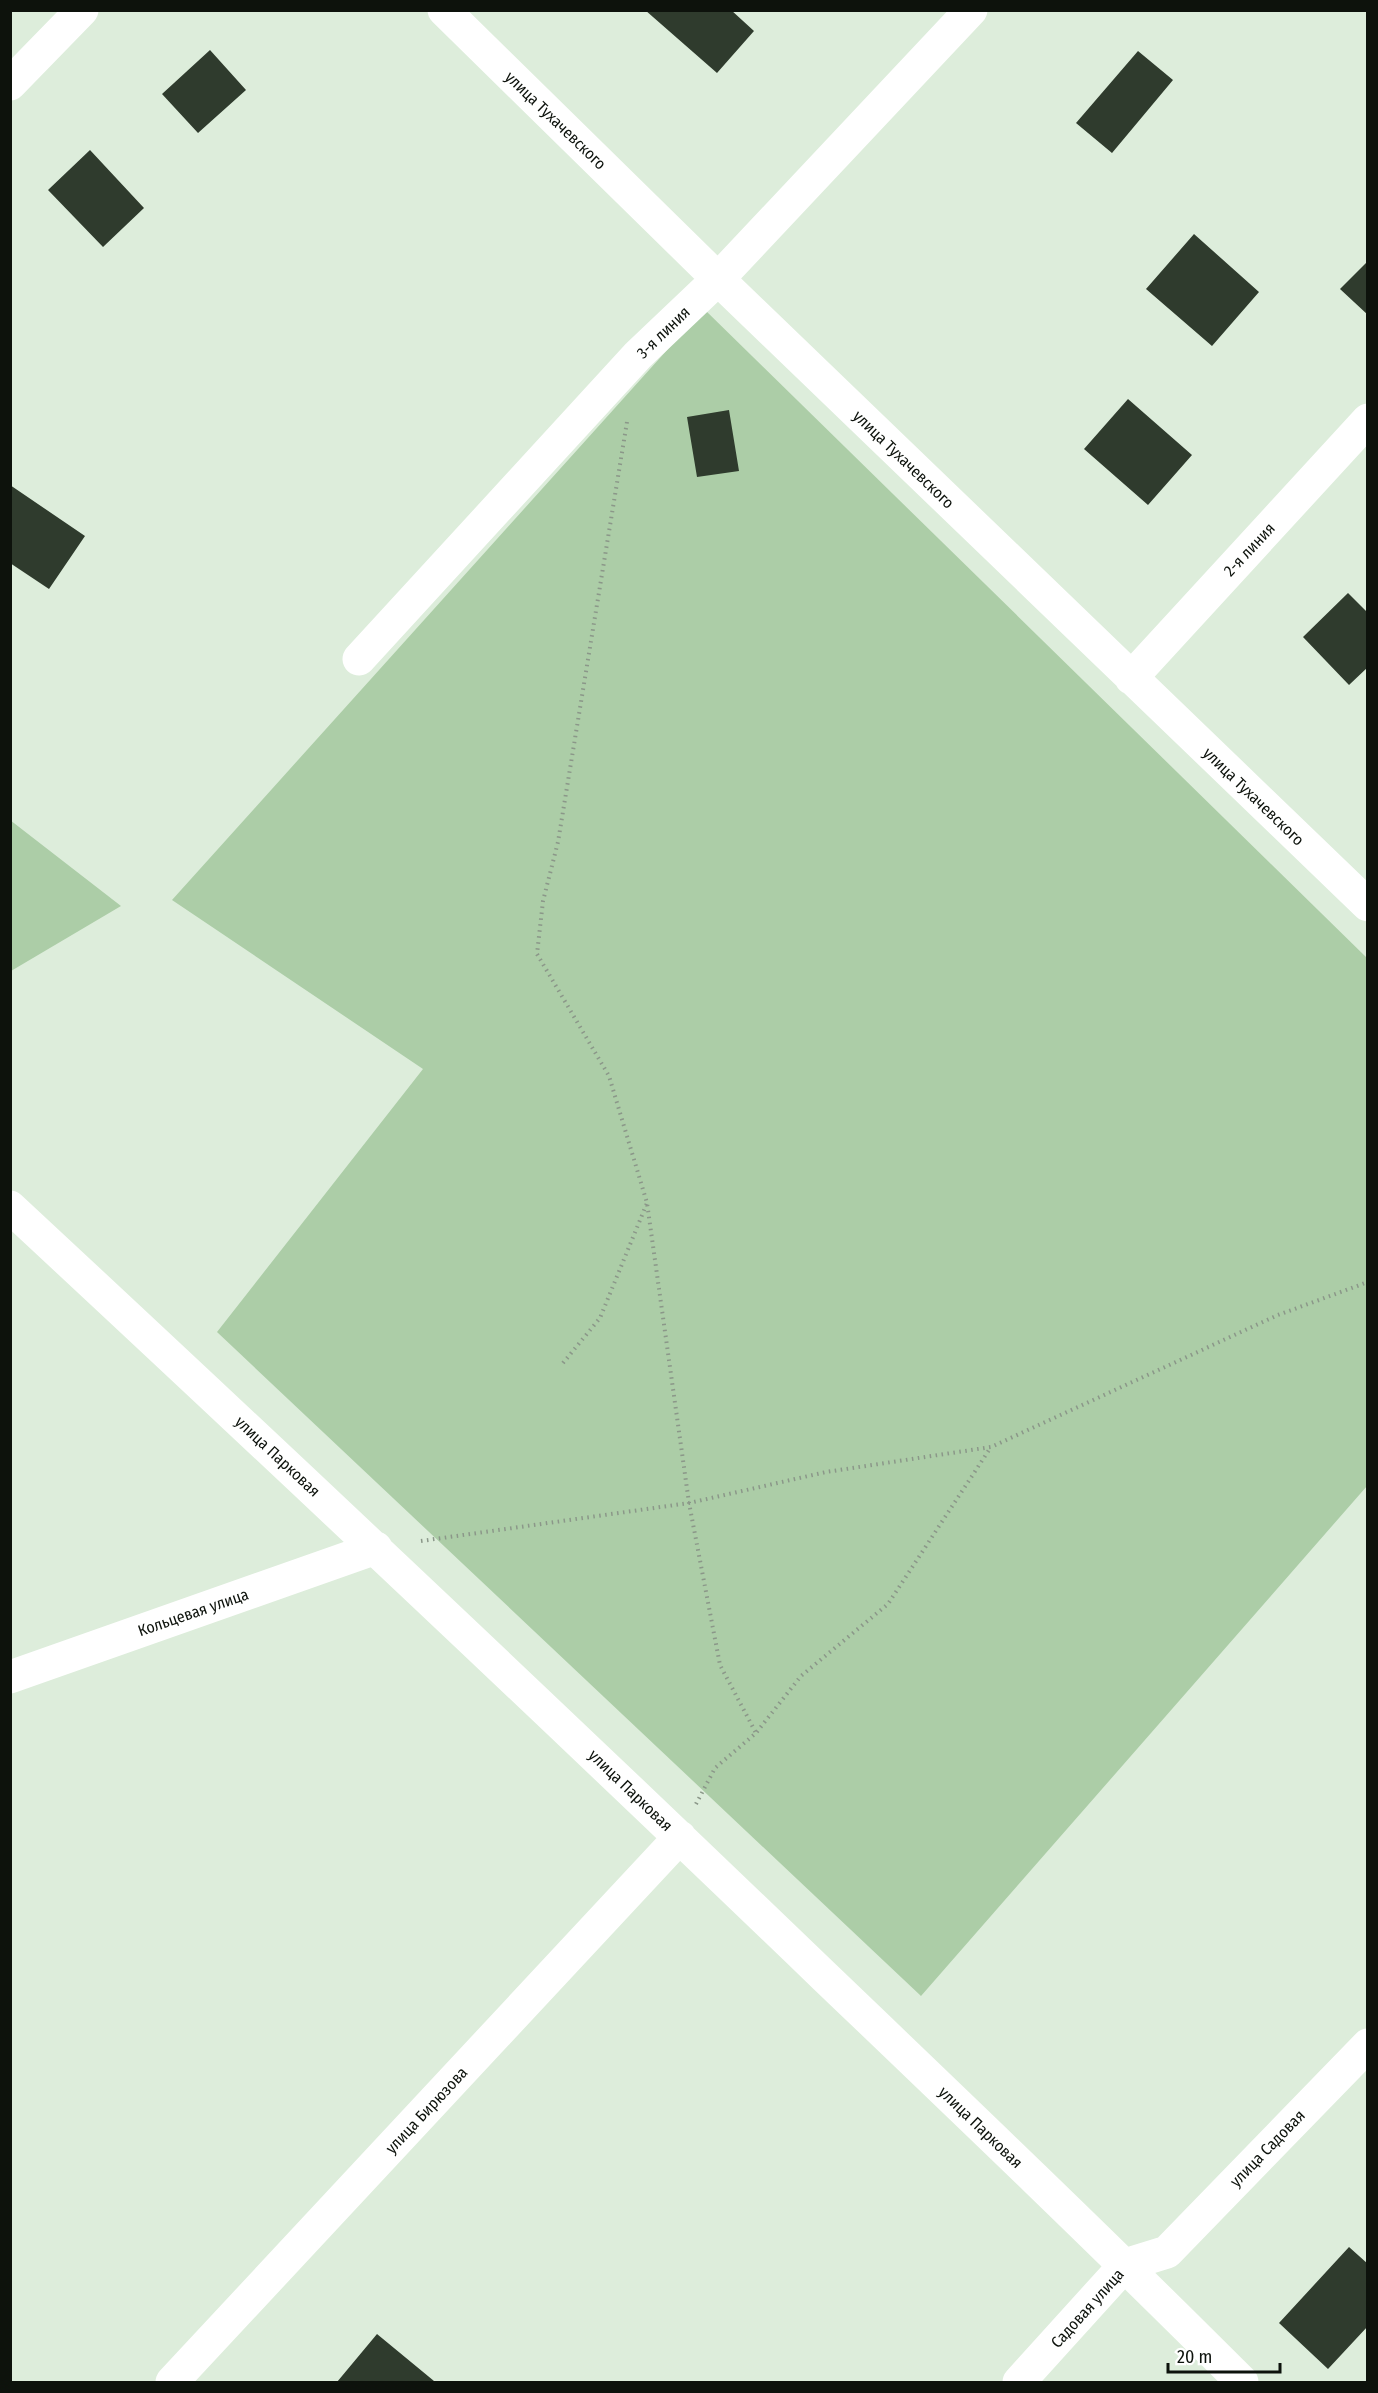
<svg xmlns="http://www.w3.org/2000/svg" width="1378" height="2393" viewBox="0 0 1378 2393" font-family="'Fira Sans Condensed',sans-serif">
<rect width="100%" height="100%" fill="#ddeddb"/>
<path fill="#accda7" d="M704,309L1367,958V1486L921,1996L217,1332L423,1069L172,900Z
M10,820L121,906L11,971H10Z"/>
<path fill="#2f3b2d" d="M645,10H731L754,31L717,73Z
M210,50L246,90L198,133L162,94Z
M1138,51L1173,80L1112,153L1076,123Z
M90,150L144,208L103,247L48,190Z
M1194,234L1259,292L1212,346L1146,289Z
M1368,261V315L1340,289Z
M1128,399L1192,455L1148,505L1084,449Z
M729,410L739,471L697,477L687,417Z
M10,485L85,536L49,589L10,563Z
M1348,593L1368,613V667L1349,685L1303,637Z
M1349,2247L1368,2264V2326L1328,2369L1279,2323Z
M377,2334L434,2381L432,2382H337Z"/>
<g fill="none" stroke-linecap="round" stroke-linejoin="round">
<path stroke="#8b9789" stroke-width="4" stroke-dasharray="1.5 4.5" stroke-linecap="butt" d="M627,422L558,842L543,901L537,954L609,1076L647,1203L689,1503L720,1665L756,1733
M563,1363L600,1318L647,1203
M421,1541L689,1503L826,1472L991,1447L1278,1315L1368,1282
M696,1804L715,1768L756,1733L801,1676L888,1604L991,1447"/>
<path stroke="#fff" stroke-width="33" d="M444,10L718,279L1368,905
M10,84L82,10
M359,659L638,355L718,279L971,10
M1131,678L1368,420
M10,1207C284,1462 556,1718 825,1977C965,2111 1105,2245 1242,2382
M10,1677L376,1548
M172,2382L680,1837
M1019,2382L1125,2265L1167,2252L1368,2045"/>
</g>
<g text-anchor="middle" stroke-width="6" stroke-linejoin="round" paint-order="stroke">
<g font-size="16" fill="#0d120c" stroke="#fff">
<text transform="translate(556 120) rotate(44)" y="6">улица Тухачевского</text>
<text transform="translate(663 332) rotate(-44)" y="6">3-я линия</text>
<text transform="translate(904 459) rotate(44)" y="6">улица Тухачевского</text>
<text transform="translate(1249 549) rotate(-47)" y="6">2-я линия</text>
<text transform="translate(1254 796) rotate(44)" y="6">улица Тухачевского</text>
<text transform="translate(278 1456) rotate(43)" y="6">улица Парковая</text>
<text transform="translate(193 1612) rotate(-19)" y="6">Кольцевая улица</text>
<text transform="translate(631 1790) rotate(44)" y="6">улица Парковая</text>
<text transform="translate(426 2110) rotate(-47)" y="6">улица Бирюзова</text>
<text transform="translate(981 2127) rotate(44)" y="6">улица Парковая</text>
<text transform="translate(1267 2148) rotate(-46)" y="6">улица Садовая</text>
<text transform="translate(1087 2308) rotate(-48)" y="6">Садовая улица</text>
</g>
</g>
<rect width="1378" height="2393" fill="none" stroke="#0d120c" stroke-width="24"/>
<path d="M1168 2363v9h112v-9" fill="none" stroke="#0d120c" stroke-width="3"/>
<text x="1177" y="2363" font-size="18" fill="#0d120c" stroke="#ffffff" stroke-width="4.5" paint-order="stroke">20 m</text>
</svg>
